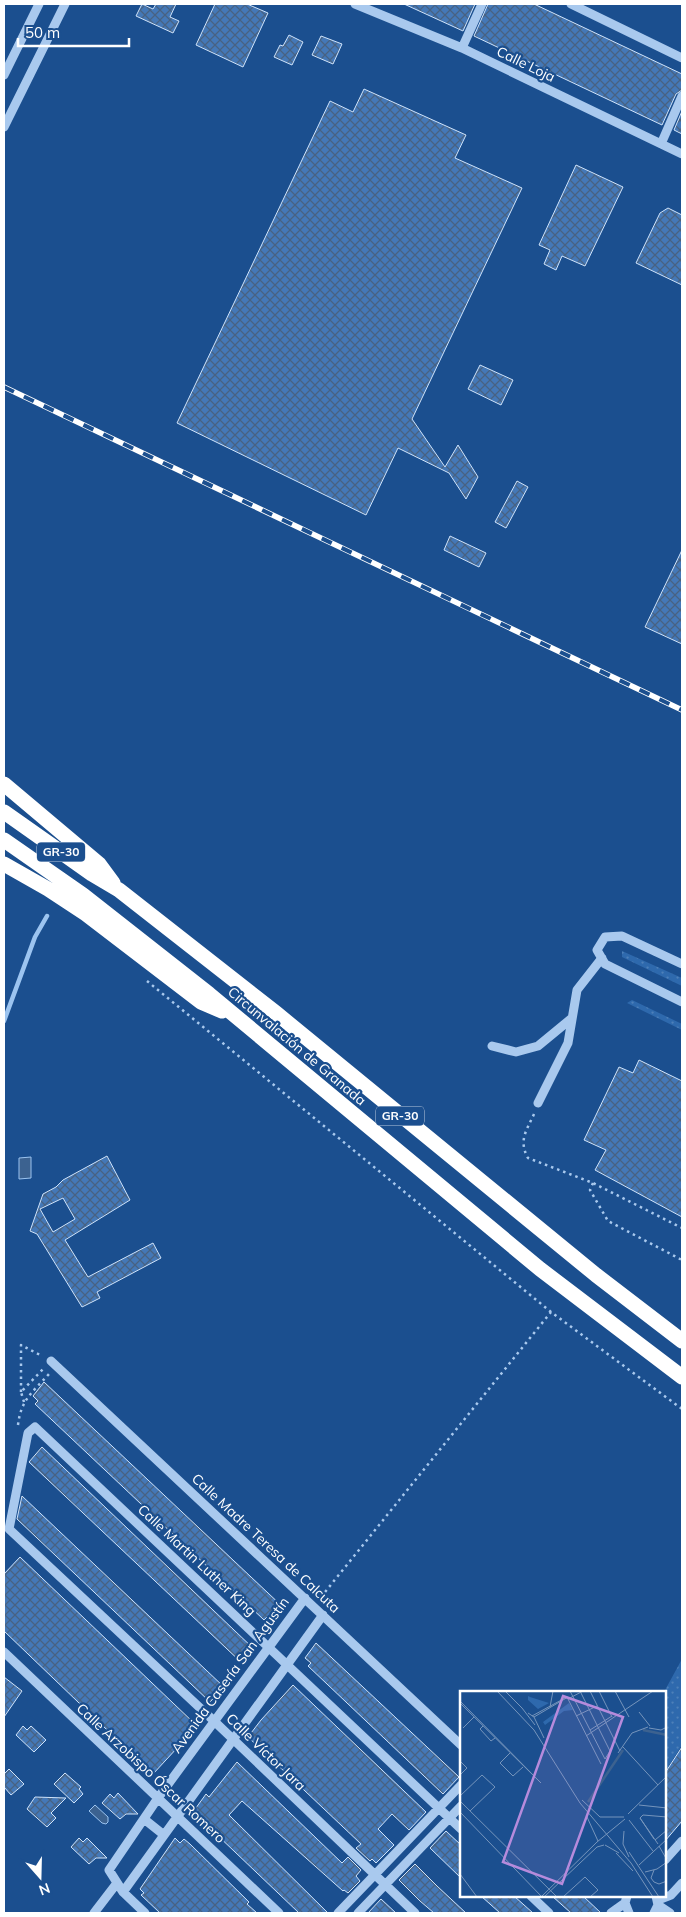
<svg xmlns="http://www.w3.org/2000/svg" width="686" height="1917" viewBox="0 0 686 1917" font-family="Mulish,sans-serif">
<defs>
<pattern id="grass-dots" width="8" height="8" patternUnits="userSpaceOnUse" patternTransform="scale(1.25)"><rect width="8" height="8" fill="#2e69ad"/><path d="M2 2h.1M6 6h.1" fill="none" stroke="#4d80b9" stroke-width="1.8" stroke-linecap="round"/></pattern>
<pattern id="building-cross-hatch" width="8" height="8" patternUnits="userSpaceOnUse" patternTransform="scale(1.25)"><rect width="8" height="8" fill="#4478b7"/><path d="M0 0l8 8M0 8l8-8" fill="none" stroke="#486282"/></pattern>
</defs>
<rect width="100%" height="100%" fill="#1b4f8f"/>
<path fill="url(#grass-dots)" d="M622,951L682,978V986L622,957Z
M632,1000L682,1024V1030L627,1003Z
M682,1659V1745L665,1772L664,1692Z"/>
<path fill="#3c6290" stroke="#9cc4f0" d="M31,1157V1178L19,1179V1158Z
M95,1805L108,1817V1822L106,1824L102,1823L89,1811Z"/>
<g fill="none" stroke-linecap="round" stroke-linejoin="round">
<path stroke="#9cc4f0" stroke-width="4.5" d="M4,1021L35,937L47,916"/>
</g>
<path fill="url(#building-cross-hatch)" stroke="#cfe3fa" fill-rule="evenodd" d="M142,4L153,9L156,4H176L170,17L179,21L173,33L136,16Z
M215,4H247L268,13L243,67L196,45Z
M404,4H475L463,31Z
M488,4H534L682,74V90L676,94L662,125L474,36Z
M289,35L303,42L292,65L274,57L280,45L283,46Z
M321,36L342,44L333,64L312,55Z
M364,89L466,135L455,158L522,188L412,419L445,467L458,445L478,477L466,499L449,473L398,448L366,515L177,423L330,101L353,112Z
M682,111V134L674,130Z
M576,165L623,187L585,266L562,256L556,270L544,264L550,250L539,245Z
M668,208L682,215V285L636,263L660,213Z
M480,365L513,380L501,405L468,389Z
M517,481L528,487L506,528L495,522Z
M450,536L486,553L479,567L444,550Z
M682,550V644L645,627Z
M639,1060L682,1081V1217L595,1170L606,1150L584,1140L619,1067L633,1073Z
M107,1156L130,1200L65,1240L88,1277L153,1243L161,1258L97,1292L100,1298L82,1307L37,1234L30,1231L43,1194L56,1187L63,1180ZM63,1198L75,1219L53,1232L40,1209Z
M44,1382L285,1609L273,1623L267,1617L264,1620L35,1404L38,1401L33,1396Z
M42,1447L255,1650L244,1665L29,1462Z
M22,1496L224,1687L210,1702L17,1519Z
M20,1557L195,1724L178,1747L153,1774L4,1631V1574Z
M316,1643L459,1777L443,1794L308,1666L311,1663L305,1658Z
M4,1677L22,1691L4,1717Z
M293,1685L426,1812L409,1830L392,1814L378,1829L394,1845L376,1863L372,1859L370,1861L356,1848L361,1844L248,1737L261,1720Z
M23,1726L27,1730L31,1726L46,1740L34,1752L16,1735Z
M682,1747V1821L665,1841V1773Z
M237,1762L342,1863L348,1857L361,1870L356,1876L360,1881L348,1893L344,1890L343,1891L242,1801L229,1815L328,1913H299L193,1812L206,1794L209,1797Z
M9,1769L24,1784L11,1795L4,1787V1774Z
M65,1773L81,1787L79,1789L83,1794L74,1803L54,1784Z
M118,1793L138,1814H126L120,1819L102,1803L110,1794L114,1798Z
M35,1797L66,1798L51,1813L56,1818L47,1827L27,1809Z
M446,1831L461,1845V1878L430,1848Z
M79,1838L83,1842L87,1838L107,1858H96L89,1864L71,1847Z
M175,1838L180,1843L184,1839L190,1844L249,1902L247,1904L257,1913H160L141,1895L144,1893L140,1889Z
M415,1864L437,1886L466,1913H434L420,1901L399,1880Z
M481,1896H514L533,1913H500Z
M552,1896H583L601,1913H571Z
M381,1899L396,1913H368Z"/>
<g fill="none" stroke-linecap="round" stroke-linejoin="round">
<path stroke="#a9c9ee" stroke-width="2.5" stroke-dasharray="2.5 4" stroke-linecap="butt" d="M147,981L551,1312L682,1409
M534,1114C527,1130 518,1140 528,1158L593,1183L682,1228
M593,1183L590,1190L608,1221L682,1260
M21,1392V1345L42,1356
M24,1402L21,1392L44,1368
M18,1425C21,1399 33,1392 49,1374
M321,1597L551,1312"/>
<path stroke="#a9c9ee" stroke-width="9" d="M355,4L462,48L682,154
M571,4L682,58
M462,48L482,4
M4,75L39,4
M4,127L65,4
M661,144L682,96
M682,964L622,936L605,937L597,950L605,964L682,1002
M492,1046L516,1052L538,1046L572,1018
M538,1103L568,1043L577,990L602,958
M51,1361L461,1745
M4,1652L279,1913
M144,1819L164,1835
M665,1860L682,1841
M123,1892L323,1615
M531,1896L549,1913
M627,1896L625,1903L629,1913
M658,1900L671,1895L682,1883
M658,1905L670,1913
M94,1913L117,1883
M145,1913L123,1892L109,1870L158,1798L305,1598
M338,1913L461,1785
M358,1913L461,1806
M415,1913L214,1721L9,1529L28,1433L35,1427L461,1829
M611,1913L625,1903
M654,1913L658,1905L656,1896"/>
<path stroke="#fff" stroke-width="15" d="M4,784L99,864L113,883
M4,812L92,874L119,890L276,1013L596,1275L682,1341
M4,840L83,895L209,994L540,1269L682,1377
M4,864L48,889L86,914L201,1002L222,1011"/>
<g stroke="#fff" stroke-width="5.5">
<path id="rail" d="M4,387L682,710"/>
</g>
<use href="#rail" stroke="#1b4f8f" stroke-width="4" stroke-dasharray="11" stroke-linecap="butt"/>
</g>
<g text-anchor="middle" stroke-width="4.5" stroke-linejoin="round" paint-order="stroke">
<g fill="#1b4f8f" stroke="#bbcadd" stroke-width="1">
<rect x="37" y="842.5" width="48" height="19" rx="4"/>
<rect x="376" y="1106.5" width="48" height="19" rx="4"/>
</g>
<g font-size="12" font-weight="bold" fill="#fff">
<text x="61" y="856">GR-30</text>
<text x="400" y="1120">GR-30</text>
</g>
<g font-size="14" fill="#fff" stroke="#1b4f8f">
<text transform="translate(526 64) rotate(26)" y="5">Calle Loja</text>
<text transform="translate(297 1046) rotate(40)" y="5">Circunvalación de Granada</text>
<text transform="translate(266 1543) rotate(43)" y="5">Calle Madre Teresa de Calcuta</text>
<text transform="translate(197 1560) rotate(43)" y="5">Calle Martin Luther King</text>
<text transform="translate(230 1675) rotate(-54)" y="5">Avenida Casería San Agustín</text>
<text transform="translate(266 1752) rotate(44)" y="5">Calle Víctor Jara</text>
<text transform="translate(151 1773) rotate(43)" y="5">Calle Arzobispo Óscar Romero</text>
</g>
</g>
<g transform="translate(460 1691)">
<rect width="206" height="206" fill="#1b4f8f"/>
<path d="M68,5L70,6L89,12L78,18L68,9ZM109,12L113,19L104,20L85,34L83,31Z" fill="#2e69ad"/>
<path fill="none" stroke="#3c6290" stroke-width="2.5" d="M183,39L207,44M128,111L163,59"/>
<path fill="none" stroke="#7695bc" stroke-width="1" d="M37,0L74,39L120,112L171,172L193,206M45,0L62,17M110,0L145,68L150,60L120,0M130,0L160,60M139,0L152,26M155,0L169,26M108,8L141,73M108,8L123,0M0,10L81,92L0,12M90,16L93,0M62,17L75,34M179,21L190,35M68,22L74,26L108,6M72,25L105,7M116,25L137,15M74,26L84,47M23,35L20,38L31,50L35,47M3,37L14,26M189,37L201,39L207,36M130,39L152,25M126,45L193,0M163,56L198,94M50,62L40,72L53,85L63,76M158,62L172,42L188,36M0,70L7,77L0,84M0,105L22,84L35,96L10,120M122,109L140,126H164M0,110L97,206M179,114L207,117M0,121L82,206M168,123L207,85M127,126L138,150M180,127L198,153M180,127L183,124L207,126M180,127L194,148M169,129L193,160M164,140L163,153L169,166M195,149L207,139M145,154L159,162M199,155L207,169M169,161L199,206M156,162L173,180M179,174L207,148M194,179L191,187L194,191L199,193L207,190M185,181L197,178L207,171M0,183L17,206M81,206L137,151L165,128M84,206L137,156L144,154M103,206L125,186L138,199L130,206"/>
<path fill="#b68bdc" fill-opacity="0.15" stroke="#b68bdc" stroke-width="2.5" d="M103,5L163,26L102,193L43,171Z"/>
<rect width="206" height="206" fill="none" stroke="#fff" stroke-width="2.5"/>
</g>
<rect width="686" height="1917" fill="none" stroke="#ffffff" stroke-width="10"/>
<g transform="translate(40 1877) rotate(160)" stroke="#1b4f8f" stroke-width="4" paint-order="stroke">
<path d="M0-4L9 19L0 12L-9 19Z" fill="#ffffff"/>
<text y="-8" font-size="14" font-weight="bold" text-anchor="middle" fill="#ffffff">N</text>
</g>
<path d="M18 38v8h111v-8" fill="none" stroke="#ffffff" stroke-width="2.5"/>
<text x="25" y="38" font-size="15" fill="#ffffff" stroke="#1b4f8f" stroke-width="4" paint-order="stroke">50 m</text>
</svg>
